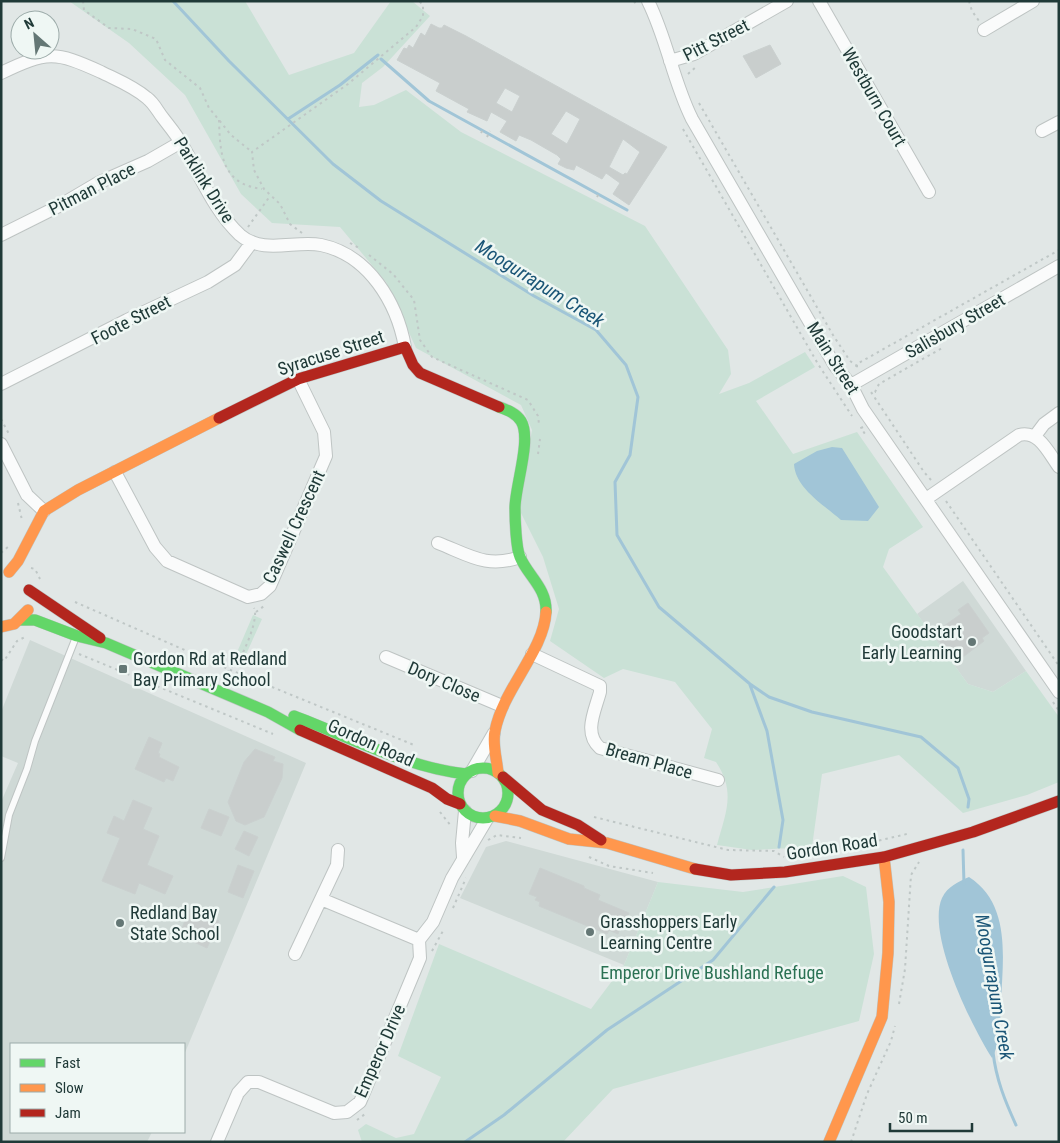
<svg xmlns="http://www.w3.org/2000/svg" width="1060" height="1143" viewBox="0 0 1060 1143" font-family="'Roboto Condensed',sans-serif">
<rect width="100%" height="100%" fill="#e1e7e6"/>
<path fill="#cfd9d6" d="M963,581L1026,671L993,692L968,684L917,614Z
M30,640L306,763L184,1055V1044H11V1132H152L147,1142H1V802L18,763L1,756V712Z
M506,841L658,882L624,965L460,898L486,847Z"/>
<path fill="#cae1d6" d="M69,1H245L289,75L354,53L391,1H412L430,16L383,67L362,83L359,107L374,105L406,90L461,132L645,226L728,350L731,374L719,394L749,383L805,352L815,367L756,401L793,454L857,432L923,527L889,549L883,567L968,684L993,692L1026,671L1059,717V782L1027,795L963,813L899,755L822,774L812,847L752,850L717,845C726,812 736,792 716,762L704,758L712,729L675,682L623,669L604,678L550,641L559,609L543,557L519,509L532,430L521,405L416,348L386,282L340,227L272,223L241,194L185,95L129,43Z
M253,615L262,619L240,668L232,664Z
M843,876L866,887L874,954L859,1021L613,1089L563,1142H362L358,1130L366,1124L396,1138L414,1134L441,1077L398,1056L439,944L591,1009L624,965L658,882L743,892Z"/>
<path fill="#a1c5d7" d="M832,447L842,448L879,507L868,521L841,520C824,505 795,488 794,464L817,451Z
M969,877C1011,904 1003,958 1001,1001C1000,1020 1001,1041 992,1058C972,1027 926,934 942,898C948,886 958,882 969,877Z"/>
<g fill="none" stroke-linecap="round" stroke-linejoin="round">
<path stroke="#a1c5d7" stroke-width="3" d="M173,1L229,61L333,164L381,201L534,296L596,330L626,365L638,397L630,455L615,482L617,535L659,607L750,684L769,697L812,712L921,737L958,768L969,799L968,807
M381,59L429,101L627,210
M288,119L340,85L378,55
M750,685L767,731L783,820L779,847
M963,850L964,884
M993,1052C996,1079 1005,1101 1016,1125
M465,1142L504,1115L607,1030L713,960L774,887"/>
</g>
<path fill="#c9cecd" stroke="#cad0cf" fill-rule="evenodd" d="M431,24L439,28H442L444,25L466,36L667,147L629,205L613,194L620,183L606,173L602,179L576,165L574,170L566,168L558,164L561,159L557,155L531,140L519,135L516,141L500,132L507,121L491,112L487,121L467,112L469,109L436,91L440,83L397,60L404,48L407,49L409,45L413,48L421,33L425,36ZM505,88L520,96L512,112L496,103ZM566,111L580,119L567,144L551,134ZM623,139L640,152L627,174L625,173L623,175L609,167Z
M770,45L781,64L756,78L743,56Z
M968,603L989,633L982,638L984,641L955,663L934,633L961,614L958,610Z
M149,737L162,743L158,753L160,754L159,757L179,767L173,781L166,778L164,782L135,769Z
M255,749L275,757L273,761L283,764L282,778L264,817L245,825L236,821L228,802L244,762Z
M133,800L152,808L143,829L159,836L147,865L173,876L165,894L139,883L135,894L102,881L120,838L107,833L114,816L124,821Z
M209,809L229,817L221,836L201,828Z
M244,831L258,837L249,856L235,849Z
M238,865L254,871L243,898L228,892Z
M540,868L584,886V888L600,895L598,900L629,913L623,929L620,928L618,934L609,930L607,934L539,906L540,902L535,900L537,897L529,894Z
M190,909L219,921L207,948L179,935Z"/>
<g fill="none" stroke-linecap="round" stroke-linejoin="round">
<g stroke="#bec4c3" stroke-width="8">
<path id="lane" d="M1,858L9,815L27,769L35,741L76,637"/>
</g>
<g stroke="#bec4c3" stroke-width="14">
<path id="street" d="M648,1C667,39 673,81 692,119L835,366L851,385L863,409L1059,692
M819,1L929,192
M984,30L1033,1
M670,61L694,54L787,1
M1,73C47,51 55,51 101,72C117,80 133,86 147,98C154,103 158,112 163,118C169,126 176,134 181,143C200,174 213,210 240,235C263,255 295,240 321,245C369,255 397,303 405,347
M1042,131L1059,122
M1,235L59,206L98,183L148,161L181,142
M1,384L127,320L208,282L235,265L252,242
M851,385L1059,266
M1035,436L1044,424L1059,413
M1,444L27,495L44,511
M115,472L155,547L167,561L248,597L261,594L270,586L326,456L324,432L298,379
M926,499L1019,435C1039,430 1048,452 1059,467
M438,543C469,555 487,569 520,557
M532,654L600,686V692C595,711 583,733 600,748L718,780
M386,657L502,706
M472,771L494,733
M463,857L462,843L465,811
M321,899L419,940
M295,954L337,865L338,850
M217,1142L238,1093L248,1082H259L334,1113L347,1112L360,1102L420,958L419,940L433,922L452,878L487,819"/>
</g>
<g stroke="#bec5c4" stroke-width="12">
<path id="fast" d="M499,407C507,410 516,413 521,421C532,439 515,486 515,508C515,519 516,548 520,557C528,576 547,588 546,612
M20,620H35L77,636L106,643L268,712L300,730
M294,716C347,736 411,769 467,774
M458 793a25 25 0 1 1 50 0a25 25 0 1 1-50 0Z"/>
</g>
<g stroke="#bec5c4" stroke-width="12">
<path id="slow" d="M9,572L18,561L44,511L78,490L219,418
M1,627L14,624L28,610
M498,773C497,760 492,743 495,731C503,689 544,651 546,612
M495,816L520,821L569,839L607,843L695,869
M829,1142L882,1017L888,953L889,902L884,857"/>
</g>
<g stroke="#bec5c4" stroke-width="12">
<path id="jam" d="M219,418L298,379L405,347L413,365L420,373L499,407
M29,590L100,638
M300,730L432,788L447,799L460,804
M503,777L542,810L578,825L601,840
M695,869L731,875L785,872L884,857L973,832L1059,801"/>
</g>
<path stroke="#bfc7c6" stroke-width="2" stroke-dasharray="2.5 4" stroke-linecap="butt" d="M83,1L84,10L109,28L132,29L156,39L165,60L200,88L209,108L219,120L231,135L252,152
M634,1L637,6
M969,1L972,11L979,21
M688,74L697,66
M699,103L833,335L850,361L856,365L857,369V364L1059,250
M219,120C220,153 221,184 262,189
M683,129L818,364L852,416
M481,133L484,128
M487,137L490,131
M597,197L600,192
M248,227L270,196
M302,233L290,224L280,204L264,189L254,170L252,152L348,84L416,27L423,16V5L419,1
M350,243L359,248
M369,255L393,274L414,300L420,340L432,357L528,400L538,416L539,424
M1,419L9,434
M863,427L861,428L867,437
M538,454L540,439
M931,480L924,472L871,392H875L879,384L942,348
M946,501L1059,666
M18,503L22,520
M1,553L9,546
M31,568L35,569L40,579
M75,602L228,669L414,745
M256,612L264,606
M79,654L273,734
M1,659L4,661L17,641L27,636
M224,678C228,669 233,667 239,660C245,650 259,618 254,608
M1053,702L1059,711
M440,812L451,826
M594,817L728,850L774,851L784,857
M488,840L497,835L521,838
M860,845L907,834
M589,857L609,866L653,873
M453,908L466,878
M432,951L444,929
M899,1004L905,969L911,875L919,862
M357,1120L365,1114
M851,1142L867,1094L891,1041L895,1026"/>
<use href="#lane" stroke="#fafbfb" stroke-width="6"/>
<use href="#street" stroke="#fafbfb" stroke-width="12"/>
<use href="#fast" stroke="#63d668" stroke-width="11"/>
<use href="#slow" stroke="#ff974d" stroke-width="11"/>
<use href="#jam" stroke="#b3261e" stroke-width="11"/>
</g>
<g fill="#647775" stroke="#eff7f4" stroke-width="2">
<circle cx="972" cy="642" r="5"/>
<rect x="118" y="664" width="10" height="10" rx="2.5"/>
<circle cx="120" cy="923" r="5"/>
<circle cx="590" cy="932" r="5"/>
</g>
<g text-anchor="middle" stroke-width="5" stroke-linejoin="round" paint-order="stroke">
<g font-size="18" fill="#203a38" stroke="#eff7f4">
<text transform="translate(716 40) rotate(-27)" y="6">Pitt Street</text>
<text transform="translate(874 97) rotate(60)" y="6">Westburn Court</text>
<text transform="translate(204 180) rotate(58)" y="6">Parklink Drive</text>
<text transform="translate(92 189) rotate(-27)" y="6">Pitman Place</text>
<text transform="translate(131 320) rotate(-27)" y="6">Foote Street</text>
<text transform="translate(955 326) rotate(-30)" y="6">Salisbury Street</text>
<text transform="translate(331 353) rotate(-18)" y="6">Syracuse Street</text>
<text transform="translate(833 358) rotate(58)" y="6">Main Street</text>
<text transform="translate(294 527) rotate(-65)" y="6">Caswell Crescent</text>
<text transform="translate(444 682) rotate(23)" y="6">Dory Close</text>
<text transform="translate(371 743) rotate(24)" y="6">Gordon Road</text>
<text transform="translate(649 761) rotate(16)" y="6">Bream Place</text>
<text transform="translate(832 847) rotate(-9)" y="6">Gordon Road</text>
<text transform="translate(380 1051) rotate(-66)" y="6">Emperor Drive</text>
</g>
<g font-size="18" fill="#203a38" stroke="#eff7f4" text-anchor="start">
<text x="962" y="638" text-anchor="end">Goodstart<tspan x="962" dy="21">Early Learning</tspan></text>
<text x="133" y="665">Gordon Rd at Redland<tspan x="133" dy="21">Bay Primary School</tspan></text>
<text x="130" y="919">Redland Bay<tspan x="130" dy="21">State School</tspan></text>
<text x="600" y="928">Grasshoppers Early<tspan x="600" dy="21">Learning Centre</tspan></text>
</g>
<g font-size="18" fill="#2a7153" stroke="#eff7f4">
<text x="712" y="979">Emperor Drive Bushland Refuge</text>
</g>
<g font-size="19" font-style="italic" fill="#1a5576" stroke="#eff7f4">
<text transform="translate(540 283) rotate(32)" y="7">Moogurrapum Creek</text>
<text transform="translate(995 987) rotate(80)" y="7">Moogurrapum Creek</text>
</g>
</g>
<rect width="1060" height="1143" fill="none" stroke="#203a38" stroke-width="5"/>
<rect x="10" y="1043" width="175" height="90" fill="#eff7f4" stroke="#9caba9"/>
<rect x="20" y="1059" width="25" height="8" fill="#63d668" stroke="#9caba9"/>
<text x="55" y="1068" font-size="15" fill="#203a38">Fast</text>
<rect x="20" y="1084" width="25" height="8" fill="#ff974d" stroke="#9caba9"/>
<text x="55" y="1093" font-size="15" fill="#203a38">Slow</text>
<rect x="20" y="1109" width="25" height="8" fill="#b3261e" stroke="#9caba9"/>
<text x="55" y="1118" font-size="15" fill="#203a38">Jam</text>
<g transform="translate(35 35) rotate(333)"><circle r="24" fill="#eff7f4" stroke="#9caba9"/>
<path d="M0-4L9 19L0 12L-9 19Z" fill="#647775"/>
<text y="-8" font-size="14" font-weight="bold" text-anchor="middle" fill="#203a38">N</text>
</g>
<path d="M890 1123v8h82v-8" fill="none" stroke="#203a38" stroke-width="2.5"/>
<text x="898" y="1123" font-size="15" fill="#203a38" stroke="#eff7f4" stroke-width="4" paint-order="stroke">50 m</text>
</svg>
